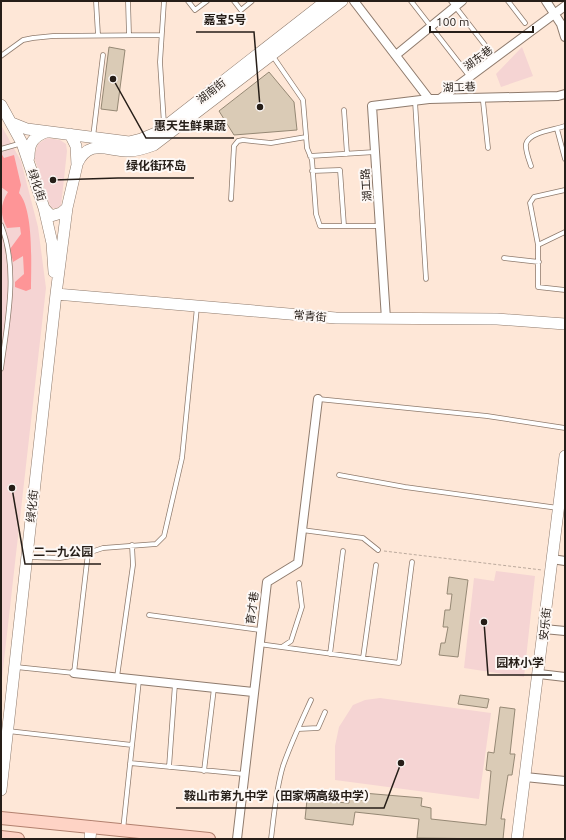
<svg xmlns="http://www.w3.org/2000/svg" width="566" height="840" viewBox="0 0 566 840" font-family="Ubuntu,'Noto Sans SC',sans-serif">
<rect width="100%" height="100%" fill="#fee7d7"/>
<path fill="#f5d4d3" d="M522,47L533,76L501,87L496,74Z
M1,125L21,161L38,227L46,288L1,687Z
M47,138L60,140L66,144L67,151L61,206L57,208H52L49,203L34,157L38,144Z
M496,571L535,576L524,677L464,668L474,578L494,581Z
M380,698L491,713L479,799L335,780V746L339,727L353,705L365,700Z"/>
<path fill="#fe9597" d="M1,153L4,158L14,155L21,185L19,193C34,210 31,266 31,289L26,291L15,287V282L24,274L23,256L13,262L10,249L21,234L20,227L7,228C0,214 0,205 8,192L1,187Z"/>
<path fill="#dacbb6" stroke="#958874" d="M109,47L125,50L117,111L101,109Z
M269,72L294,102L297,130L234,135L219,111Z
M449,577L468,580L458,657L439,655L441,643H445L448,627H443L445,610H450L452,594H447Z
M460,695L489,699L487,708L458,704Z
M500,707L515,709L510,754H515L512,775H508L501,819H505L503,839L417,838L419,819L355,812L353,825L305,819L307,800L349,803V799L362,800L363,793L422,798L421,806L431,808V819L486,825L491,771L486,770L488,752L494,753Z"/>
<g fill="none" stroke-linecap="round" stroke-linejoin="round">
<g stroke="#8f7b6d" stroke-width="5.5">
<path id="lane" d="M96,1L98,35
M128,1L129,35
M164,1L160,62L164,124
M188,1L195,10L207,1
M234,1L241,10L252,1
M411,1L470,77
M451,1L495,58
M508,1L525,23
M272,55L303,100L307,148L312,160L316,214L320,226H380
M1,56L23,40L33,38L53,36L161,35
M415,101L426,279
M483,101L488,148
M344,110L347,154
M557,129L565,159
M93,137L103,55
M1,149L22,143
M310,156L375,152
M531,166C529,160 525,150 526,144C529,132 554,130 565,126
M312,171L340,170L344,226
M565,190L534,197L530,203L538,245V287L565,290
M231,199L234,146L238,141L243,140L271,143L306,137
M1,225C19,270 7,323 1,369
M538,245L565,232
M504,258L539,262
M318,399L487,416L565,428
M339,475L405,487L558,508
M302,530L363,538L378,550
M29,557L60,558L88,553
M149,615L260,630
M259,644L399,663L412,562
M282,647L291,641L302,607L299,583
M330,654L343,551
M363,658L376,565
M16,667L74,673L88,553L103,548L156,544L164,536L182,458L197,307
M117,677L133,565L132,545
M298,729L318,728L325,712
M8,731L132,745
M130,763L244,774
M169,767L175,684
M204,771L214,688
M123,830L139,680
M271,839C274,815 276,789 283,766C291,743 301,722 311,700"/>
</g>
<g stroke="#8f7b6d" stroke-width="10">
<path id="street" d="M354,1L429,99L558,96L565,94
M546,1L561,24L565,37
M396,55L462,1
M441,98L565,6
M386,319L372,106L429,99
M552,559L565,561
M544,629L565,631
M74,673L253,692
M539,674L565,677
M525,777L565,781
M237,839L267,582L298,563L318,399"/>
</g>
<g stroke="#8f7b6d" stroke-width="12">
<path id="secondary" d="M1,105L22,143L44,208L52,243L54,272
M12,123L27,129L129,142L141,139L158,132L326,1
M29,157C29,143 33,137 46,132
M77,164C89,138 107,151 129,151C138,151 146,148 154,145L342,1
M44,208L51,216L61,213L67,208
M56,294L336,318L497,319L565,324
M1,790L56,294L67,208L77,165L76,146L70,134
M90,839L91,827
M517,839L565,456"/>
</g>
<g stroke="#b2816f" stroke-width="14">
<path id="primary" d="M1,818L209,839
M1,837L18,839"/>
</g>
<path stroke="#bcaa9d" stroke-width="1" stroke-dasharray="3 2" stroke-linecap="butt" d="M384,551L542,570"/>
<use href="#lane" stroke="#fff" stroke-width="4"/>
<use href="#street" stroke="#fff" stroke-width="8"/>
<use href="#secondary" stroke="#fff" stroke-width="11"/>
<use href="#primary" stroke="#fed3c5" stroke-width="12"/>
</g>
<g text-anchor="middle" stroke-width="4" stroke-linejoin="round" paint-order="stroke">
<g font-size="11" fill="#261e18" stroke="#fdf8f5">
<text transform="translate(478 58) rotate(-37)" y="4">湖东巷</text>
<text transform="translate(459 87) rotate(-2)" y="4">湖工巷</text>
<text transform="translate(211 91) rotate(-38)" y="4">湖南街</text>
<text transform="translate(37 185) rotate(72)" y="4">绿化街</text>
<text transform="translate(366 185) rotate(-94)" y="4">湖工路</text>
<text transform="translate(310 316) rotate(5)" y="4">常青街</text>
<text transform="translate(32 506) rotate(-84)" y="4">绿化街</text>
<text transform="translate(252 608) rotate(-82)" y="4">育才巷</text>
<text transform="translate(545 624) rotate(-84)" y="4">安乐街</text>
</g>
</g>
<path fill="none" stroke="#261e18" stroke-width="1.5" d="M260 107L254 32H196M113 79L146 138H234M53 180L118 178H194M12 488L25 564H101M484 622L488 675H552M401 763L384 808H176"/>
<g fill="#261e18" stroke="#fdf8f5" stroke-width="1.5">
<circle cx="260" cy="107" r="4"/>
<circle cx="113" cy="79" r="4"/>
<circle cx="53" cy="180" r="4"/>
<circle cx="12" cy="488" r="4"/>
<circle cx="484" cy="622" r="4"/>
<circle cx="401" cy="763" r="4"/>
</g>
<g font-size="12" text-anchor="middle" font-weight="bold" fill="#261e18" stroke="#fdf8f5" stroke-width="4" stroke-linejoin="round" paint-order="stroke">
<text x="225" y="24">嘉宝5号</text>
<text x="190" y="130">惠天生鲜果蔬</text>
<text x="156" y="170">绿化街环岛</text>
<text x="63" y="556">二一九公园</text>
<text x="520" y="667">园林小学</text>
<text x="280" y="800">鞍山市第九中学（田家炳高级中学）</text>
</g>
<rect width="566" height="840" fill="none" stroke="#261e18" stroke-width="4"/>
<path d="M430 26v6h103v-6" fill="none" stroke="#261e18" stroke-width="2"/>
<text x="436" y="26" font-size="12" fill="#261e18" stroke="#fdf8f5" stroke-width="3" paint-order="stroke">100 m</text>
</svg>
